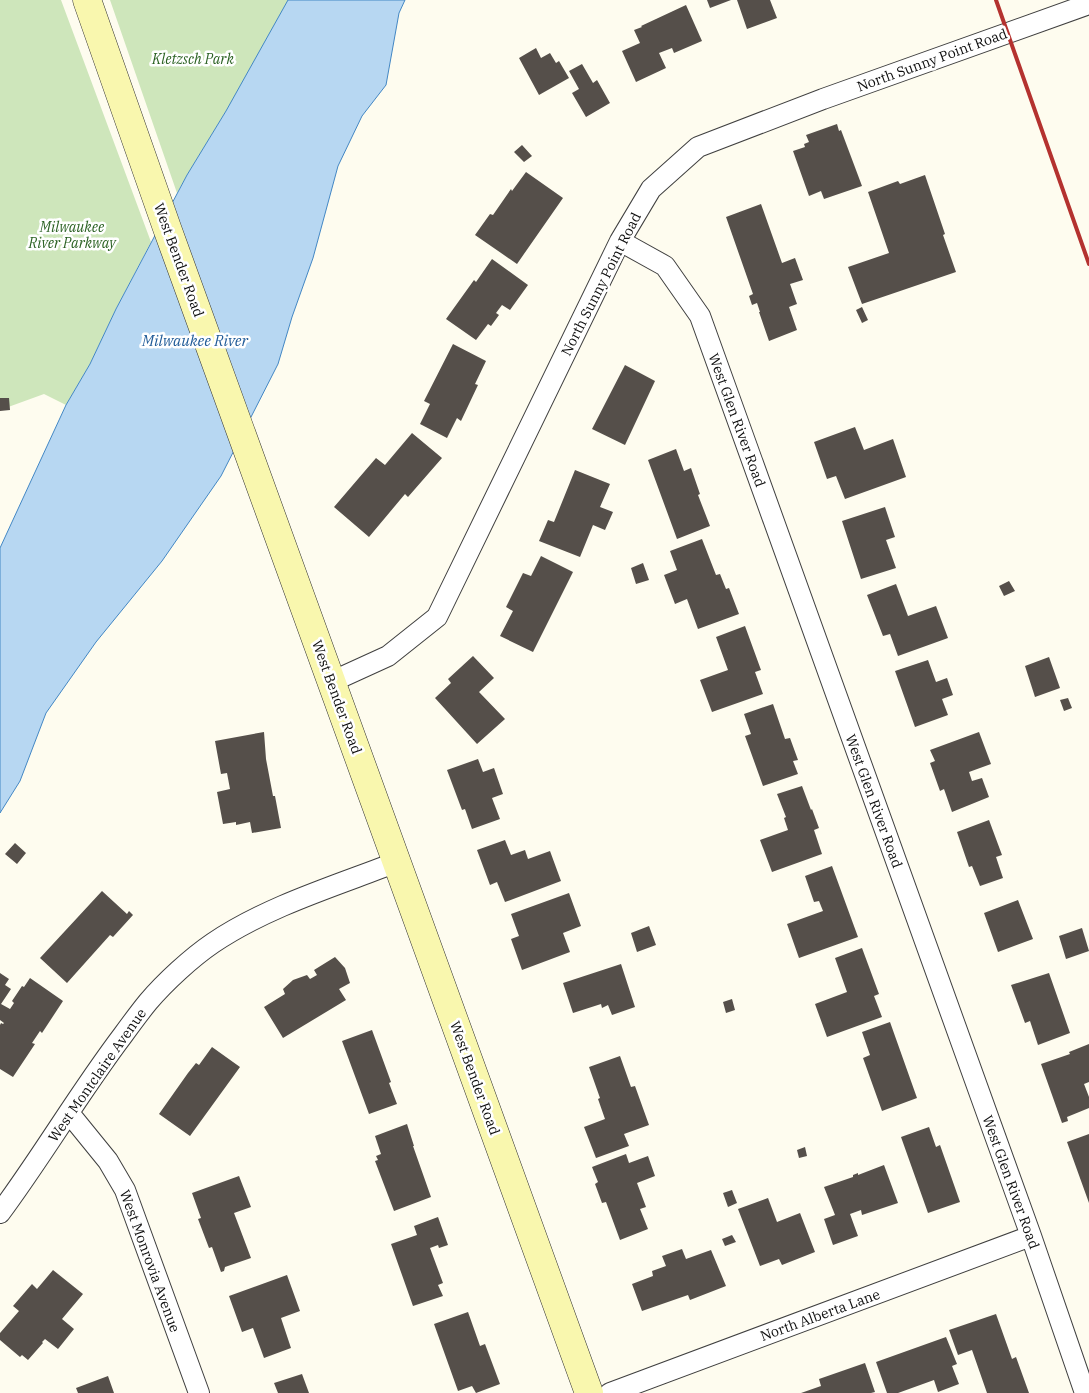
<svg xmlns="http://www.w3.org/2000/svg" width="1089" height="1393" viewBox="0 0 1089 1393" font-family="'IBM Plex Serif',serif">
<rect width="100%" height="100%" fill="#fefcef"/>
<path fill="#cee6bb" d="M0,0H61L151,242L116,309L90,364L66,405L44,394L0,410Z
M110,0H315L226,111L187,175L177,193Z"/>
<path fill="#b7d7f2" stroke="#4387c4" d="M288,0H405L399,13L386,85L362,116L338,166L313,258L292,317L278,364L221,476L162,561L96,642L46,713L20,781L0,813V548L66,405L90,364L116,309L187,175L226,111Z"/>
<path fill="#554f4a" d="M707,0H731L710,8Z
M737,0H770L777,18L747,29Z
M686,5L702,41L674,53L672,48L659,53L666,68L636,82L622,51L640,43L634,30L642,27L641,26Z
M536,48L541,58L550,53L556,63L559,61L569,78L539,95L519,58Z
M582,64L593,83L597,80L610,103L586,117L572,93L579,89L569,71Z
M837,124L839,131L841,130L862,186L824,199L821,191L809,196L793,151L805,147L804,144L809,142L806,135Z
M522,145L532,156L524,162L514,152Z
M526,172L563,198L517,264L475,235L490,214L493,215L511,189L512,191Z
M925,175L945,234L943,235L956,272L862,304L848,267L889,253L868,192L898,181L900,184Z
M761,204L782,263L795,258L803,280L790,284L797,304L789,307L797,330L769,341L759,312H760L757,303L752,305L749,296L753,294L726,217Z
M492,259L528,285L510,310L502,305L496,313L499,315L491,326L488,324L476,340L446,319L474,280L476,282Z
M862,307L868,320L862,323L856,310Z
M453,344L486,361L475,384L478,385L461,421L457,418L447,438L420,424L430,404L424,401Z
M625,365L655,381L625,445L592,429Z
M0,398H9L10,410L0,411Z
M855,427L864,450L893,439L906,477L845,499L836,476L827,479L814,442Z
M412,433L442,458L408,497L405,494L369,537L334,507L376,458L385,465Z
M676,449L684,471L691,468L700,494L698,495L710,526L677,539L648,460Z
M575,470L610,484L600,507L613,512L605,530L593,525L580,557L539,541L548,520L554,522Z
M885,507L895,537L886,540L896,568L861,579L842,521Z
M702,539L716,575L720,574L726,589L729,588L739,614L698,629L687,599L675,604L664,575L677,570L670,551Z
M541,556L573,572L533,652L500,636L513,611L506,607L523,573L531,576Z
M643,563L649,580L636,584L631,568Z
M1009,581L1015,591L1004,596L999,586Z
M896,584L908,616L936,606L948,638L898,656L890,634L883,636L867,595Z
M745,626L761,670L755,672L763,694L712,712L700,680L728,670L716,637Z
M473,656L494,678L479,692L505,719L477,744L435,698L451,683L448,679Z
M1049,657L1060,688L1035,697L1025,666Z
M928,660L936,682L947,678L953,695L942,699L948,715L915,727L895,671Z
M1068,698L1072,708L1064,711L1060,700Z
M773,704L785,739L790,738L798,760L793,761L798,774L763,786L745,736L751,734L744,714Z
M264,732L266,759L273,796H275L281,828L252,833L250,822L236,825V822L223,824L217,792L230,789L227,773L221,774L215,741Z
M979,732L991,764L969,772L972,781L982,778L989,797L952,812L944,789L940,791L930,763L935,761L930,750Z
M478,759L483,772L494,768L503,794L492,798L500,819L472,829L465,809L462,810L447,770Z
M802,786L811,810L812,809L819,828L814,830L822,854L772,872L760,840L788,830L784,818L786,817L777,794Z
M989,820L1002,855L996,857L1003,878L980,886L972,866L969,867L957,832Z
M505,840L511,855L525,850L528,859L550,851L561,881L505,902L497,882L490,885L477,850Z
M15,843L26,853L17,864L5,854Z
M832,866L858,937L799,958L787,924L823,911L819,901L814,902L805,876Z
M102,891L127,914L129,911L133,915L113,937L110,935L67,983L40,958Z
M569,893L581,926L563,933L570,952L522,970L511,939L519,936L511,914Z
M1018,900L1033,939L998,952L984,913Z
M649,926L656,945L637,952L631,933Z
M1082,928L1089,951L1066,959L1059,936Z
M862,948L879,994L874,996L882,1017L827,1037L815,1004L847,992L835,958Z
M335,957L345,968L350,983L339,989L346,1000L283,1038L264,1007L285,994L283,989L293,980L307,975L310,979L317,975L314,970Z
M621,964L635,1007L612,1015L608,1005L602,1008L601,1004L573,1013L563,983Z
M0,973L9,979L5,985L11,989L1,1004L10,1009L14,1003L12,1001L22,986L24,987L30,978L63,1001L42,1033L40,1031L32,1043L35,1044L13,1077L0,1069V1025L1,1023L3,1024L4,1023L0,1020Z
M1049,973L1070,1033L1038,1045L1030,1021L1025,1023L1011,985Z
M732,999L735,1010L726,1013L723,1002Z
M890,1022L917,1098L882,1111L863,1058L870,1055L862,1032Z
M372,1030L391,1082L389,1083L397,1104L369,1114L342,1041Z
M1089,1044V1082L1084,1084L1089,1097V1108L1067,1117L1068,1121L1062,1123L1041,1064L1070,1054L1069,1052Z
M212,1047L240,1067L190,1136L159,1114L188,1073L196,1063L199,1065Z
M620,1056L631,1087L635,1086L649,1125L624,1134L629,1146L596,1158L584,1127L605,1119L598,1099L600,1098L589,1067Z
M407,1124L414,1146H413L431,1197L394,1211L375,1161L378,1160L376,1156L381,1154L375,1136Z
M929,1127L936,1147L940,1145L960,1202L928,1213L901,1137Z
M1089,1134V1203L1067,1142Z
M805,1147L807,1156L799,1158L797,1150Z
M626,1154L629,1163L648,1156L655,1176L637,1183L646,1207L640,1209L648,1229L620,1240L606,1202L602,1203L595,1184L598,1182L592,1167Z
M884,1165L898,1203L862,1215L861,1210L850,1214L858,1236L833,1245L824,1219L835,1215L824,1187L853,1177V1175L858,1173V1175Z
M239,1176L251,1207L234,1213L251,1258L225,1267L224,1271L221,1272L212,1247L209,1248L198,1219L201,1218L192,1193Z
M732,1190L737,1203L728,1207L723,1193Z
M768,1198L777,1222L800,1213L815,1252L782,1265L779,1259L760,1266L738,1209Z
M438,1217L448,1245L439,1248L438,1245L430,1248L443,1283L438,1285L443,1296L413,1306L391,1244L417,1235L414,1226Z
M732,1235L736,1242L725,1246L722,1239Z
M682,1249L686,1259L711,1250L726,1286L690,1300L688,1295L642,1311L632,1284L653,1276L652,1271L666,1266L662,1256Z
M53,1270L83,1294L62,1319L74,1329L58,1349L45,1339L42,1342L43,1343L28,1360L22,1355L20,1357L0,1340V1333L19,1311L13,1306L32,1284L37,1289Z
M287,1275L300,1311L281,1318L291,1348L264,1358L253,1328L242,1332L229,1296Z
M468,1312L480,1346L485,1344L500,1384L476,1393L472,1386L458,1391L434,1324Z
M996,1314L1012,1359L1016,1357L1029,1393H987L972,1350L958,1355L949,1330Z
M946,1337L957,1364L952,1366L959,1384L938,1392L934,1380L898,1393H887L876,1362Z
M865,1363L875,1392L871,1393H801L821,1386L819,1379Z
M302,1374L309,1393H278L274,1383Z
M108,1376L114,1393H78L76,1388Z"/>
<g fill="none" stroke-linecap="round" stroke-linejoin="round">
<g stroke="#404040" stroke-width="22">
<path id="street" d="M620,241L665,266L700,316L1031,1236L1085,1393
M331,682L388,656L437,617L620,241L651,189L698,147L823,99L1089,4
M69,1113L108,1161L125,1190L199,1393
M0,1213C43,1155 79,1093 123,1035C131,1024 139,1013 148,1002C165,982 191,958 213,943C268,906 335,886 397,862
M610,1393L1031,1236"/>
</g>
<g stroke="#2f2f2f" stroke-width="29">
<path id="secondary" d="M87,0L167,228L589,1393"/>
</g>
<use href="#street" stroke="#fff" stroke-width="20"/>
<use href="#secondary" stroke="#f9f7ae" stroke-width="28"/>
<path stroke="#b4322f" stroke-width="4" d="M996,0L1089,264"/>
</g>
<g text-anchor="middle" stroke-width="5" stroke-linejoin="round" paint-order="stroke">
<g font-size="14" font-style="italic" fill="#2a6122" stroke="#fff">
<text x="193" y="64">Kletzsch Park</text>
<text x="72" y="232">Milwaukee<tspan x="72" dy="16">River Parkway</tspan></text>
</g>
<g font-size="14" fill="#0d0d0d" stroke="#fff">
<text transform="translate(932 60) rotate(-20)" y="5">North Sunny Point Road</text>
<text transform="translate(179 260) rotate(70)" y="5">West Bender Road</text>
<text transform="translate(601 284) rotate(-63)" y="5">North Sunny Point Road</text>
<text transform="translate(737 420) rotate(70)" y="5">West Glen River Road</text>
<text transform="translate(337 697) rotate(70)" y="5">West Bender Road</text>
<text transform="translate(874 801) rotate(70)" y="5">West Glen River Road</text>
<text transform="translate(97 1075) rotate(-55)" y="5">West Montclaire Avenue</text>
<text transform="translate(475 1078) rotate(70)" y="5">West Bender Road</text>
<text transform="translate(1011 1182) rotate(70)" y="5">West Glen River Road</text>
<text transform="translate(150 1261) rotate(70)" y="5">West Monrovia Avenue</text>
<text transform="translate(820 1315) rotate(-20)" y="5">North Alberta Lane</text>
</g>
<g font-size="15" font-style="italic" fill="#1f5a97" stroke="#fff">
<text x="195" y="346">Milwaukee River</text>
</g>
</g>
</svg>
